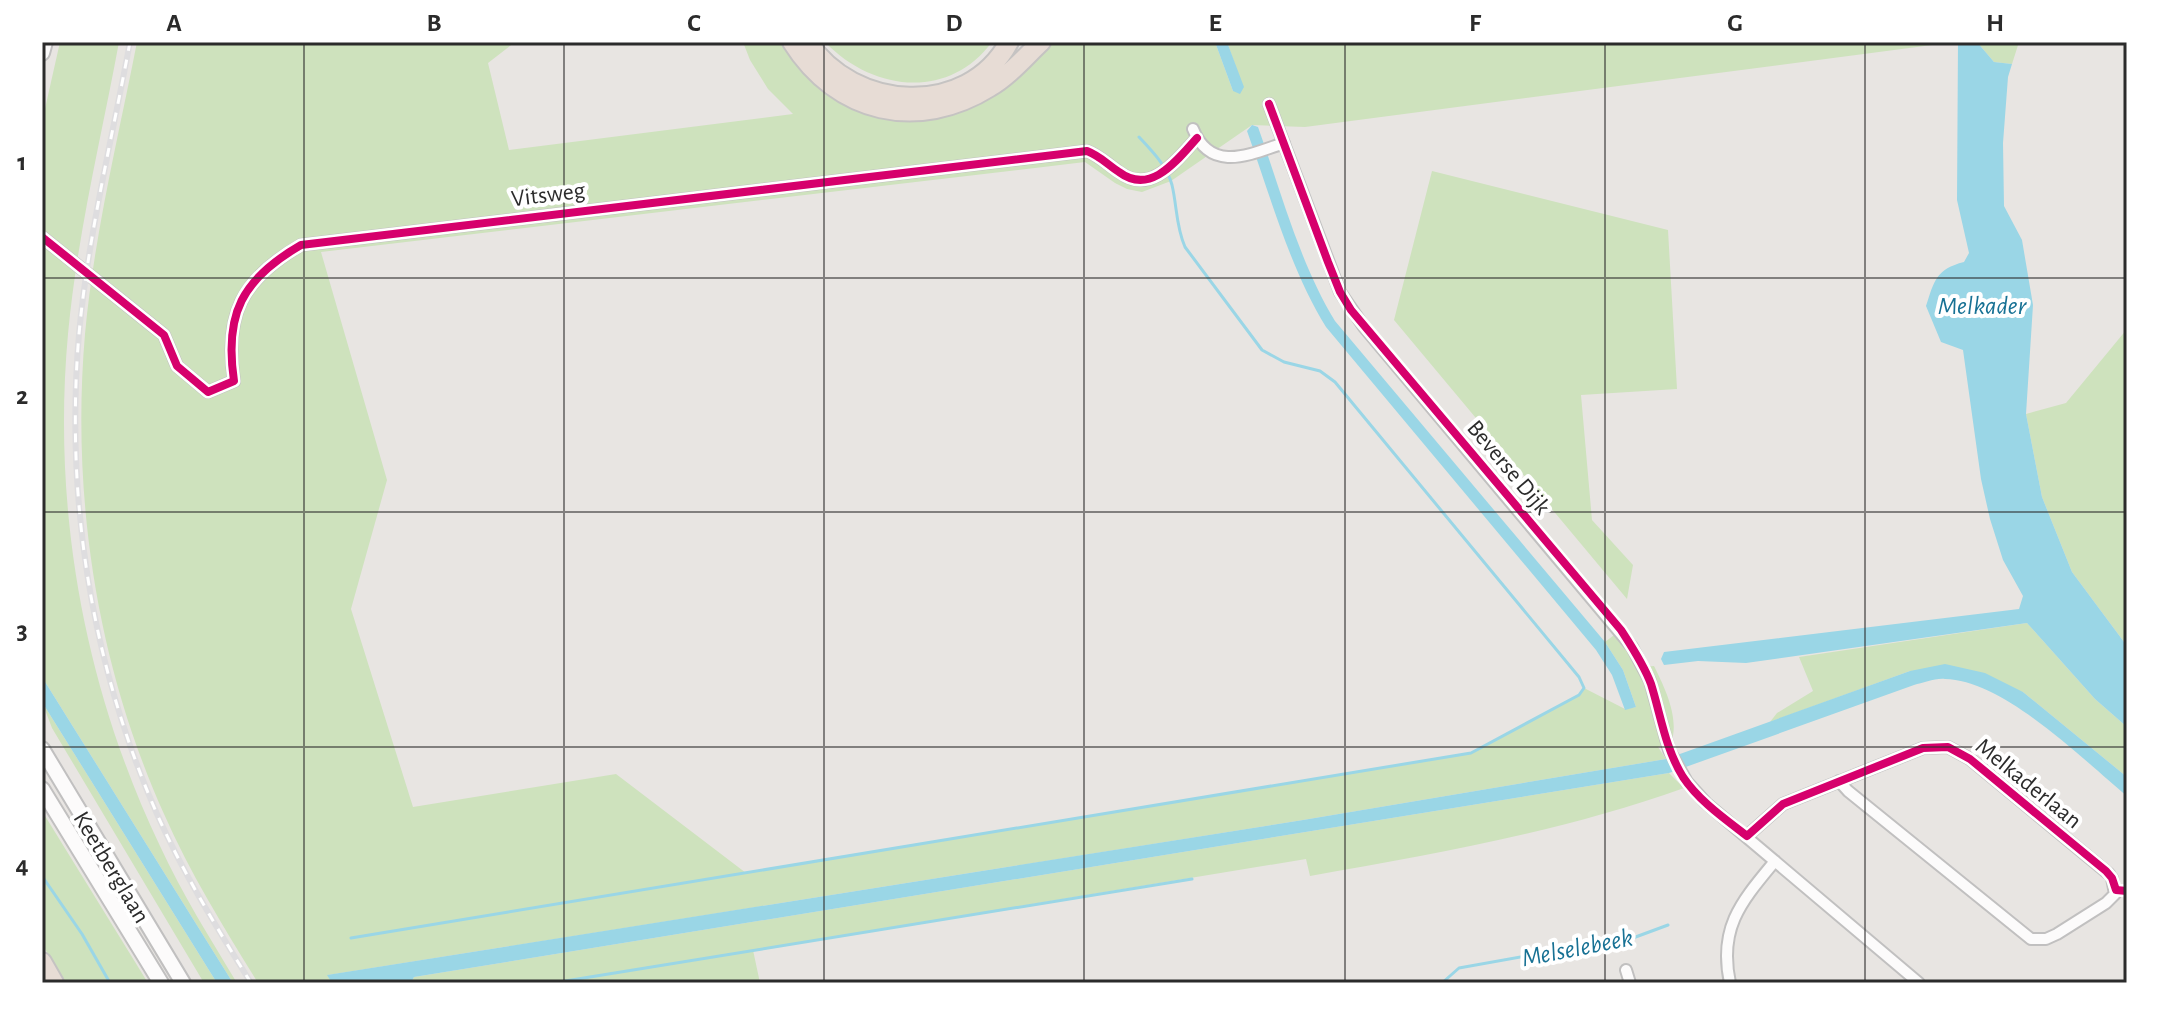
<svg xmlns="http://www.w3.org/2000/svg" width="2169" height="1025" viewBox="0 0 2169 1025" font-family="'Alegreya Sans',sans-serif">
<rect width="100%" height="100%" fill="#e8e5e2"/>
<path fill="#cee2bd" d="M60,42H119C101,139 77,236 68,334C52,509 84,687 160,846C182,894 210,938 237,983H233L42,677V122Z
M137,42H515L488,63L509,150L793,114L768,89L750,60L743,42H783L797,65L835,100L847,106L869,113L938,115L1050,42H1215L1233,91L1243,87L1227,42H1955L1305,127L1252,125L1171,181L1142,192L1127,189L1115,183L1085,162L321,252L387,480L351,609L413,807L616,774L746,873L1471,753L1579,695L1584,688L1625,709L1636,707L1623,670L1605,642L1618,632L1640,667L1654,666C1665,688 1680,719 1671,743L1658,747L1666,759L1303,820L328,975L332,983H258C224,928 190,873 164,814C97,665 71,497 85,334C94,236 118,139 137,42Z
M825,42H992C948,101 872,91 825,42Z
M1977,42H2019L2012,64L1994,62Z
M1432,171L1668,230L1677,389L1581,395L1592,520L1633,565L1627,599L1394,320Z
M2127,329V646L2072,572L2042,497L2026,414L2066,403Z
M2027,623L2095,699L2127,727V777L2023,692L1910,671L1770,722L1777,713L1813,691L1799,657Z
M42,702L217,983H204L52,728Z
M1669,773L1684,788C1561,832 1438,853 1310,876L1306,859L753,950L760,983H411L414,977Z
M42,811L148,983H65L42,944Z"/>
<path fill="#9ad6e6" d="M1215,42H1227L1244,87L1240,94L1233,91Z
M1958,42H1977L1994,62L2012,64L2008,77L2003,143L2004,206L2022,240L2033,305L2026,414L2042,497L2072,572L2127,646V727L2095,699L2027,623L1746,663L1698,661L1664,665L1661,659L1664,652L2019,609L2023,596L2003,560L1990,519L1981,479L1963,350L1941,342L1926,306C1934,281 1936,269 1964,262L1969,253L1957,200Z
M1252,125L1258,127C1281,191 1299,262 1335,321L1605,642L1623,670L1636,707L1625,710L1612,675L1596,650L1326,327C1290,269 1270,195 1247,131Z
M1945,664L1985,673L2023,692L2127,777V796C2082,759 2004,680 1945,679C1935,678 1923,683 1914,685L1669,773L414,977L411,983H332L327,975L1303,820L1666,759L1910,671Z
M42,677L233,983H217L42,702Z"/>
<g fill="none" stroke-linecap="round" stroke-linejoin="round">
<path stroke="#9ad6e6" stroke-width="3" d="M42,876L82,934L110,983
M351,938L1471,753L1579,695L1584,688L1579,677L1335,382L1320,371L1284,362L1262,350L1185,247C1176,227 1177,206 1172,185C1167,166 1152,151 1139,137
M553,983L1192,879
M1442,983L1459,968L1576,947L1614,945L1668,925"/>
<g stroke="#c1c0c0" stroke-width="14">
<path id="street" d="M1269,104L1340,292L1364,327L1632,647L1650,681L1669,750L1687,782L1706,803L1919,983
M1193,129C1211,174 1251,154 1284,143
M42,237L164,335L177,366L208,392L234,381C224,314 242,279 301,245L1087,151C1100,156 1107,164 1119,172C1151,196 1177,160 1197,138
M1839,781L1848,791L2031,939H2046L2057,934L2106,903L2115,894L2112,878
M1747,836L1783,804L1923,748L1948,747L1970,759L2109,874
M1626,970L1630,983
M1730,983C1718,927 1742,901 1775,861"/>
</g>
<g stroke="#c1c0c0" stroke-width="18">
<path id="secondary" d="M42,53L45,42
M42,749L183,983
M42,789L161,983"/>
</g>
<g stroke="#c5c3c2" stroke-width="22">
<path id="highway" d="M792,42C837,114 918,132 990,87C1009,76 1025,57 1041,42
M808,42C853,111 967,119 1009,42
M42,962L54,983"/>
</g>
<use href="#street" stroke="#fcfbfb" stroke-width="10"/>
<use href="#secondary" stroke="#fcfbfb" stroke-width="14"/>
<use href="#highway" stroke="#e7dcd5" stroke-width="18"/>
<g stroke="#dedddf" stroke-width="6">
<path id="rail" d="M130,42C112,139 88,236 79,334C65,498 91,663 157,814C183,873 217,928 251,983"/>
</g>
<use href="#rail" stroke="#fff" stroke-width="3" stroke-dasharray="9" stroke-linecap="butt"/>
<g stroke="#fff" stroke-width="13">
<path id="cycleway" d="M1269,104L1328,262L1340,292L1351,310L1621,630C1632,647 1644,665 1651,684C1661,716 1665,748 1683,777C1699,801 1725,819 1747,836L1783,804L1923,748L1948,747L1970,759L2106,871L2112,878L2116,890L2127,891
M42,237L164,335L177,366L208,392L234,381C224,314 242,279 301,245L1087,151C1100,156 1107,164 1119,172C1151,196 1177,160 1197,138"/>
</g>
<use href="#cycleway" stroke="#d6006c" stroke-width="8"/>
</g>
<path fill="none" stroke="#2b2b2b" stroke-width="2" stroke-opacity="0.55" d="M304,42V983M564,42V983M824,42V983M1084,42V983M1345,42V983M1605,42V983M1865,42V983M42,278H2127M42,512H2127M42,747H2127"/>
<g text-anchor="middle" stroke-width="8" stroke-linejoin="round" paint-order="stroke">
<g font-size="24" fill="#2b2b2b" stroke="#fff">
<text transform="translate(548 194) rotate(-7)" y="8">Vitsweg</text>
<text transform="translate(1509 467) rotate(50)" y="8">Beverse Dijk</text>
<text transform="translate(2029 783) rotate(39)" y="8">Melkaderlaan</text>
<text transform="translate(112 867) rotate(59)" y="8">Keetberglaan</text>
</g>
<g font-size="26" font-style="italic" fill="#177194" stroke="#fff">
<text x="1982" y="314">Melkader</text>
<text transform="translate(1577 947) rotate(-11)" y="9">Melselebeek</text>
</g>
</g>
<rect width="2169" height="1025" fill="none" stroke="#ffffff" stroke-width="88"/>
<rect x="44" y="44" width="2081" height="937" fill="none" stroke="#2b2b2b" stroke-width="3"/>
<g font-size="26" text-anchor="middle" font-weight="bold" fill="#2b2b2b">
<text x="174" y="31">A</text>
<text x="434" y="31">B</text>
<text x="694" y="31">C</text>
<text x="954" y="31">D</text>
<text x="1215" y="31">E</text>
<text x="1475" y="31">F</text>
<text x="1735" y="31">G</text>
<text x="1995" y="31">H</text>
<text x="22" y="170">1</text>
<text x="22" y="404">2</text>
<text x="22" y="639">3</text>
<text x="22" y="873">4</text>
</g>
</svg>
